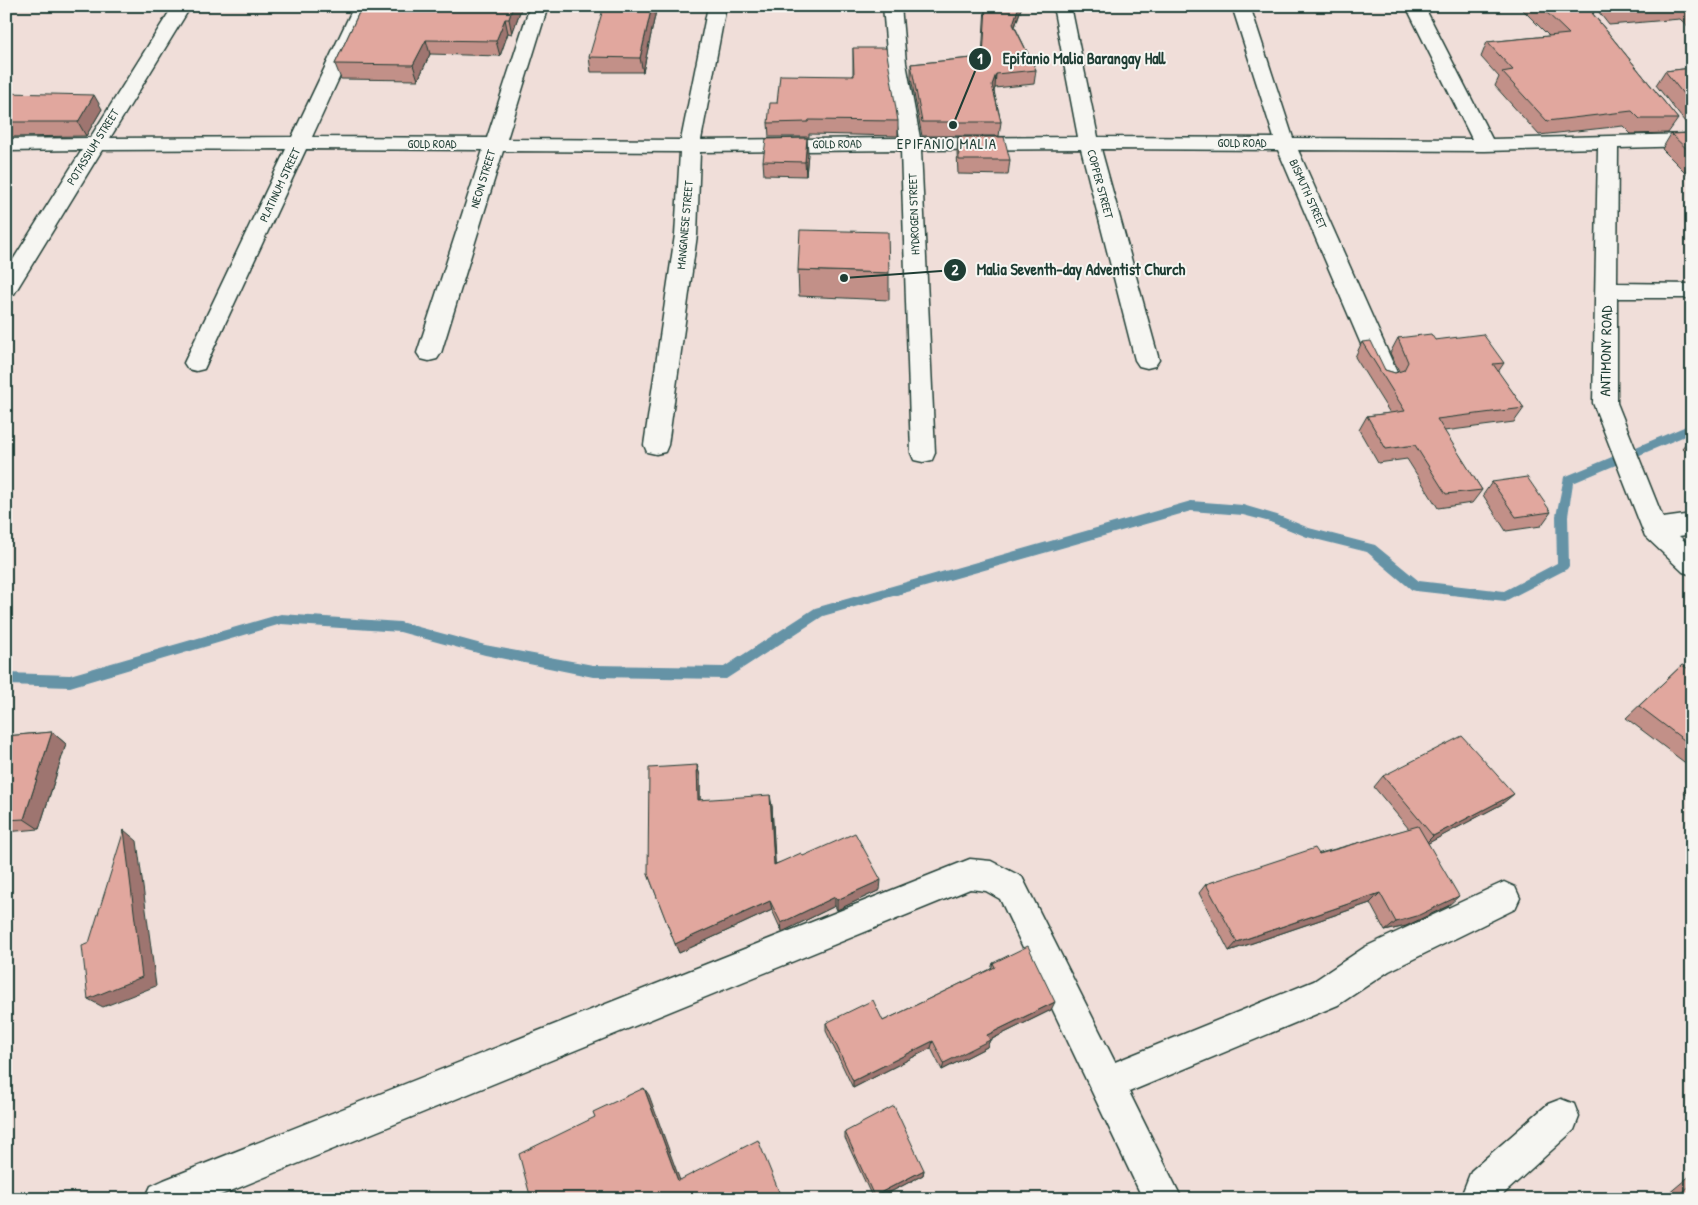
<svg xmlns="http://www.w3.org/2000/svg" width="1698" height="1205" viewBox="0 0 1698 1205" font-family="'Patrick Hand',sans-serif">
<rect width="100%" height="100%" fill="#f0ded9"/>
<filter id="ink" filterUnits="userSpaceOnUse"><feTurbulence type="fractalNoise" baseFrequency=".02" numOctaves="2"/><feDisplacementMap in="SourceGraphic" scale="10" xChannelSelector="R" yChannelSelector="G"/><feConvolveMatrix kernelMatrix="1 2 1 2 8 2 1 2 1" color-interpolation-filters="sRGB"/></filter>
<g filter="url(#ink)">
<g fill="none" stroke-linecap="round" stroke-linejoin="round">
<path fill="#6593a6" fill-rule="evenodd" d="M1692,420V433L1573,483L1568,516L1569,566L1567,569L1505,601L1416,591L1412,590L1367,552L1307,537L1270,522L1243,515L1191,511L823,616L726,679L593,677L485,655L400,632L281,624L70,687L6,685V673L70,675L281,614L400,622L485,645L593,665L724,667L815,608L1191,501L1243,505L1277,515L1309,528L1375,545L1419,581L1504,591L1557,563L1556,516L1564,477L1684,427L1688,421Z"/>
<g stroke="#1f3d34" stroke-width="3">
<path id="minor" d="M173,6H191L110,138L292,137L354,6H372L312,137L487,138L530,6H548L507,139L681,140L708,6H726L701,140L900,138L888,63L883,6H901L906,63L920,138L1078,137L1053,6H1071L1098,137L1274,138L1232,6H1250L1293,138L1472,139L1406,6H1424L1492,139L1692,134V146L1618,148L1617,283L1692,284V298H1617V403L1663,518L1692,514V534L1679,536L1692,548V575L1683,572L1645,536L1593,403L1598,148L1485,151L1298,150L1399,377L1395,383L1387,385L1379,383L1375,377L1278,150L1101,149L1159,360L1155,366L1147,368L1139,366L1135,360L1081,149L921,150L935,453L932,460L923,462L914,460L911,453L901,150L700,152L697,235L668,445L665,452L656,454L647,452L644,445L675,235L680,152L503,151L441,353L437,359L429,361L421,359L417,353L483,150L306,149L204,369L196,371L188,369L184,363L286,149L102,150L14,294L6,296V271L82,150L6,151V139L90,138Z
M970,859L991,861L1022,877L1115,1062L1314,981L1365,947L1493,887L1504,882L1515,887L1520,898L1515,909L1389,971L1338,1005L1129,1092L1182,1199H1143L1000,899L986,891L970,889L211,1199H145L151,1186L164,1180Z
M1561,1099L1574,1104L1579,1117L1574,1130L1498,1199H1460L1471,1171L1548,1104Z"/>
</g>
<use href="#minor" fill="#f6f6f2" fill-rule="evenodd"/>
</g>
<path fill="#c29088" stroke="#1f3d34" d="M362,6H522L512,34L508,33L500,56L430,54L418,80L341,79L335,64Z
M657,6L643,72H591L589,57Z
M985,6H1022L1015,27L1036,70L1034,84L995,88L994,91L1001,122L999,136H922L911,78V64L982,57Z
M1519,6H1589L1594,13L1593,14L1678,119L1668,133L1631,134L1623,126L1539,135L1495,86L1499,77L1481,57L1487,42L1549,36Z
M1594,6H1692V30L1680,19L1609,25Z
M853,48L898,121V136L809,134V137H769L768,123L777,103L853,76Z
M1692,68V131L1656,85L1665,71Z
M6,93L102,109L86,136L6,137Z
M1692,133V179L1662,149L1671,134Z
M958,137L1010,160L1008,175L958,174L957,152Z
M808,153L806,176L764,175L763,161Z
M798,270L889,273V300L799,296Z
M1398,338L1435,340L1504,363L1498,372L1524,408L1514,422L1444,431L1482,490L1472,503L1438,508L1407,459L1378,463L1359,430L1367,416L1390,413L1355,357L1362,342L1385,370L1395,373L1399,371L1390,353Z
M1692,436V456L1682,448Z
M1492,482L1551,512L1541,526L1506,531L1483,495Z
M1682,665L1692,671V768L1626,718Z
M52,732L66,744L39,829L6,832V736Z
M697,765L700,776V800L772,806L775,864L803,856L880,890L837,910L835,906L782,932L772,910L679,953L648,874Z
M1383,776L1502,804L1428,843L1448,906L1406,926L1385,931L1370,903L1229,951L1199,893L1206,884L1409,829L1374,787Z
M1692,782V799L1683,792Z
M993,963L1051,1010L990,1040L987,1047L942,1070L931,1048L853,1088L826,1031V1023L883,1021L991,969Z
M845,1132L924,1170L923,1175L877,1199H873L845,1138Z
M1692,1174V1199H1662Z"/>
<path fill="#9e756f" stroke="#1f3d34" d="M513,6H522L512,34L509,19Z
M652,6H657L643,72L640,58Z
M1019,6H1022L1011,37L1013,24Z
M505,19L508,33L500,56L496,41Z
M426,40L430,54L418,80L413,65Z
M996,74L995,88L991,99L992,85Z
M94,95L102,109L86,136L78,122Z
M807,138L808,153L806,176L805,162Z
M52,732L66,744L39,829L24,819Z
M697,765L700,776V811L698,800Z
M1514,794L1502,804L1423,846L1433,836Z
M770,795L772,806L776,875L774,865Z
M124,830L137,841L156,986L103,1007L88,999Z
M881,880L880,890L837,910V900Z
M1380,893L1370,903L1229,951L1237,942Z
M1459,896L1448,906L1406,926L1385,931L1396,922Z
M835,897V906L782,932L781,923Z
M770,901L772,910L679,953L675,944Z
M1055,1002L1051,1010L990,1040L987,1047L942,1070L944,1063L987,1035Z
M933,1041L931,1048L853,1088V1081Z
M644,1088L649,1095L682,1186L678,1181Z
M924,1170L923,1175L877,1199H874V1196Z"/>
<path fill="#e1a79e" stroke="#1f3d34" d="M362,6H513L509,19H505L496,41L426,40L413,65L335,64Z
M604,6H652L640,58L589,57Z
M986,6H1019L1013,24L1036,70L996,74L992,85L1001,122H922L911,64L983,57Z
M1540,6H1589L1594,13H1592L1678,119H1640L1632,111L1547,121L1502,72L1513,70L1487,42L1569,34Z
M1613,6H1673L1616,11Z
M853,48H886L898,121L809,120L808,122L768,123L770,103H777L780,75L854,76Z
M1692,68V105L1665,71Z
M6,93L94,95L78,122H6Z
M1692,133V154L1671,134Z
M958,137H1004L1010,160H959Z
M807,138L805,162L763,161L766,139Z
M800,230L888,232L889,273L798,270Z
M1431,334L1435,340L1483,334L1504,363L1493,364L1524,408L1437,419L1482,490L1446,494L1415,445L1386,449L1367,416L1405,411L1362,342L1371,341L1385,370L1395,373L1404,370L1408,362L1398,338Z
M1527,477L1551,512L1516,517L1492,482Z
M1682,665L1692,671V746L1639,706Z
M52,732L24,819L6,820V736Z
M1462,736L1514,794L1433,836L1383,776Z
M697,765L698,800L770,795L774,865L801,853L803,856L855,833L881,880L837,900L835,897L781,923L770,901L675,944L648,874L649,768Z
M1418,826L1459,896L1417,916L1396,922L1380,893L1237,942L1206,884L1315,848L1319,854Z
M124,830L142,977L88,999L82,946L89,943Z
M1028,946L1055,1002L987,1035L990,1040L944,1063L933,1041L853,1081L826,1023L873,1000L883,1021L995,967L993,963Z
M644,1088L678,1181L758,1140L782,1199H531L519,1154L595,1117L593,1112Z
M894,1106L924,1170L874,1196L845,1132Z
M1692,1184V1199H1675Z"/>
</g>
<g text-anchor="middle" stroke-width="4" stroke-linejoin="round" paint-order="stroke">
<g font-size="12" fill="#1f3d34" stroke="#f6f6f2">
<text x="1242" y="147">GOLD ROAD</text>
<text x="432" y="148">GOLD ROAD</text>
<text transform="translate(837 144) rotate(-1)" y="4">GOLD ROAD</text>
<text transform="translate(93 147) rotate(-58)" y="4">POTASSIUM STREET</text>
<text transform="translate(483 179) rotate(-73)" y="4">NEON STREET</text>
<text transform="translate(1100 184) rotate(75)" y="4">COPPER STREET</text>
<text transform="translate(280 185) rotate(-65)" y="4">PLATINUM STREET</text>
<text transform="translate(1308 194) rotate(66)" y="4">BISMUTH STREET</text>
<text transform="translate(914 214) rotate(-92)" y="4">HYDROGEN STREET</text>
<text transform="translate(685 225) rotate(-85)" y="4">MANGANESE STREET</text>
</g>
<g font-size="15" letter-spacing="1" fill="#1f3d34" stroke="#f6f6f2">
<text x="947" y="149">EPIFANIO MALIA</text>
</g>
<g font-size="15" fill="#1f3d34" stroke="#f6f6f2">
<text transform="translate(1606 351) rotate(-89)" y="5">ANTIMONY ROAD</text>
</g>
</g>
<path fill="none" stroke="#1f3d34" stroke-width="2" d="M953 125L980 59M844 278L955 270"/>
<g fill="#1f3d34" stroke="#f6f6f2" stroke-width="2">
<circle cx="953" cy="125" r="5"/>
<circle cx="844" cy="278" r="5"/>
<circle cx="980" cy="59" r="12"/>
<circle cx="955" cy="270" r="12"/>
</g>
<g font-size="15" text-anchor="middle" font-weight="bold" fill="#fff">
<text x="980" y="64">1</text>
<text x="955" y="275">2</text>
</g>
<g font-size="16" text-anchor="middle" font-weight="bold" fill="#1f3d34" stroke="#f6f6f2" stroke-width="4" stroke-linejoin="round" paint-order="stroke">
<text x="1084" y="64">Epifanio Malia Barangay Hall</text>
<text x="1081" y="275">Malia Seventh-day Adventist Church</text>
</g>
<rect width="1698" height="1205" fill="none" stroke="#f6f6f2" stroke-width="25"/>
<rect x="12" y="12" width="1673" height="1180" fill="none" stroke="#1f3d34" stroke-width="2" filter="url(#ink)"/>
</svg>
